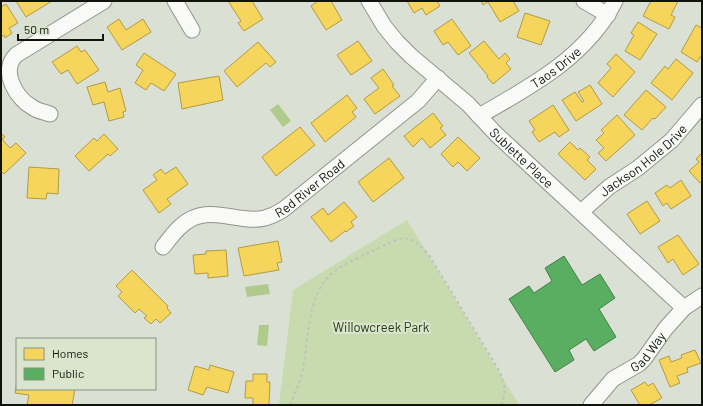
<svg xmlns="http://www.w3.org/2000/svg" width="703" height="406" viewBox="0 0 703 406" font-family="Barlow,sans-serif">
<rect width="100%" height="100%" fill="#dae0d3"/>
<path fill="#c8dbae" d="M407,220L519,405H279L293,290Z"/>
<path fill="#b0ca8b" d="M278,104L291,121L283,127L270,110Z
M268,284L270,294L247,297L245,287Z
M259,325H269L267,346L257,345Z"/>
<path fill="#f6d55c" stroke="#b19b44" d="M16,1H52L26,17Z
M228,1H252L263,19L244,31L238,23L241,21Z
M318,1H331L342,20L326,30L311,6Z
M407,1H437L440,6L426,15L422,8L414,13Z
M481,1H513L519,11L500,22L488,2L483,5Z
M651,1H678L671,15L675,17L669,29L643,16Z
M6,4L18,23L9,28L12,33L5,38L4,35L1,37V7Z
M525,13L550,21L541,45L517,37Z
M119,19L126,30L143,19L151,32L122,50L107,27Z
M452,19L471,46L458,55L448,42L443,45L434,31Z
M638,22L657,34L640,60L625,51L634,35L631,33Z
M696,25L702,28V57L701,56L697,62L681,52Z
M358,41L372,61L351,75L337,55Z
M484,41L499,59L505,53L510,59L506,63L511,69L493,84L487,77L488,76L469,53Z
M258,42L276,62L270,67L266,63L237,87L224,71Z
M77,46L81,52L85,50L99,70L77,84L68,70L61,74L52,62Z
M144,53L176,74L164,91L151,83L146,90L135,83L143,70L136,65Z
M616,54L635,72L613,97L598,83L611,68L607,64Z
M676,59L693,73L672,100L651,83L665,66L668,69Z
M383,69L394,85L392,86L400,96L375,114L364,99L379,88L371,78Z
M219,76L223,100L182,109L178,83Z
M105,82L108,92L120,88L126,111L123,112L124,117L109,121L104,102L93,105L87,87Z
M590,85L602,104L576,121L562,100L575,92L582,102L584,101L578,92Z
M646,90L666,107L655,119L653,118L642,130L624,115Z
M347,95L357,108L352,112L356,117L325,142L311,123Z
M553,105L569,130L559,137L555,132L539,142L532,132L535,130L529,121Z
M433,113L443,126L440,128L446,135L430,148L422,138L413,147L404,136Z
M617,115L635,135L606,161L598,153L604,148L596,140L604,133L601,130Z
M300,127L315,145L276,176L262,157Z
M1,133L5,137L2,139L10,148L16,143L26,153L4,174L1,171Z
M104,134L118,149L110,156L108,154L89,171L75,156L94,138L97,141Z
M458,137L480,158L467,171L458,162L453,167L441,154Z
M570,142L578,150L580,148L590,157L587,160L596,169L585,180L558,154Z
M702,153V181L700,183L689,171L699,162L696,159Z
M389,158L404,178L373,202L358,182Z
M29,167L59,169L58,194L47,193L46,199L27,198Z
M176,167L188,184L167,199L171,204L159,213L143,190L157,180L153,175L161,169L165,174Z
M681,180L691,196L671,209L667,203L663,206L655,193L667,185L670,188Z
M647,201L660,221L640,234L627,214Z
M344,202L357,217L351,222L354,226L346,232L345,231L331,242L311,217L323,208L328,215Z
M678,235L699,264L683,275L673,259L668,263L658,247Z
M278,241L282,262L277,263L279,270L244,276L238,248Z
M226,250L228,276L208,278V273L195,274L193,255L206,254V251Z
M132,270L168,306L167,308L171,313L160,323L156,319L151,324L144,318L147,316L139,309L135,313L118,296L122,292L116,286Z
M695,350L701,363L687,368L688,372L677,376L680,383L670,387L659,360L669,356L671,362L682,358L681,355Z
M210,365L234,372L228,393L207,387L203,395L188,390L195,366L209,370Z
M253,374H267V382H270L269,405H253V398H245L246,381H253Z
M17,381V389H75L72,405H27L29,395L15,393Z
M645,382L648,386L653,383L662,398L649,405H640L631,390Z"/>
<path fill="#5aae61" stroke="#448048" d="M564,256L582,285L600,274L615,298L599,309L616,337L594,351L586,339L569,350L574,360L555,372L509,299L529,286L534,293L552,281L545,268Z"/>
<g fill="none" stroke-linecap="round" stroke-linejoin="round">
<g stroke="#91958c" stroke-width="17">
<g id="minor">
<path d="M175,1L192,30"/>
<path id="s1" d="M369,1L384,26L397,42L411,56L468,104L496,134L684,308"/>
<path d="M584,1L608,15"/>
<path d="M50,114C44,112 37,111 32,107C16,98 0,71 16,55L104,1"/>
<path id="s2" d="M479,116C530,87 588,56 615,1"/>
<path id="s3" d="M581,212L609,187L638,168L672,140L702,105"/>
<path id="s4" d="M163,247C171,237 179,225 191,219C215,207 241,224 265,218C272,216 278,213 284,209L418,101L438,78"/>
<path id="s5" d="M591,405L613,379L639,364L644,359L666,328L684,308L702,296"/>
</g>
</g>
<path stroke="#c0c2be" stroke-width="2" stroke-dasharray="3 3" stroke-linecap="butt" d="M290,405C295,393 301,381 303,368C309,338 307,299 329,276C343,263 363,256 379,248C405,235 409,233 429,255L500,372C504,385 507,392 501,405"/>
<use href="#minor" stroke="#f9faf8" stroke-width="15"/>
</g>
<g text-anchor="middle" stroke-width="4" stroke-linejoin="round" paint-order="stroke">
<g font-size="13" fill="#10130c" stroke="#dae5ce">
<text dy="5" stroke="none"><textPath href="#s2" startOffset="91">Taos Drive</textPath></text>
<text dy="5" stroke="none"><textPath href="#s1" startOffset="220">Sublette Place</textPath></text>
<text dy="5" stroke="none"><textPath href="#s3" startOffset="81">Jackson Hole Drive</textPath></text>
<text dy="5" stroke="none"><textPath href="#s4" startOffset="169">Red River Road</textPath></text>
<text dy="5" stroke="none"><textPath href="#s5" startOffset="79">Gad Way</textPath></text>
</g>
<g font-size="13" fill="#2a3714" stroke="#dae5ce">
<text x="381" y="332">Willowcreek Park</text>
</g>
</g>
<rect width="703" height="406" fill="none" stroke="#10130c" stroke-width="4"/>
<rect x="16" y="338" width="140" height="52" fill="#dae5ce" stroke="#899180"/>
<rect x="24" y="348" width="20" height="12" fill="#f6d55c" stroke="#899180"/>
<text x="52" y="358" font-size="12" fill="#10130c">Homes</text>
<rect x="24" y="368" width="20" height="12" fill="#5aae61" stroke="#899180"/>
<text x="52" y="378" font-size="12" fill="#10130c">Public</text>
<path d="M18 34v6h85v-6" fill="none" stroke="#10130c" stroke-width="2"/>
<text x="24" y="34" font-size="12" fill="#10130c" stroke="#dae5ce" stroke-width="3" paint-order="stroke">50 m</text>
</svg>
